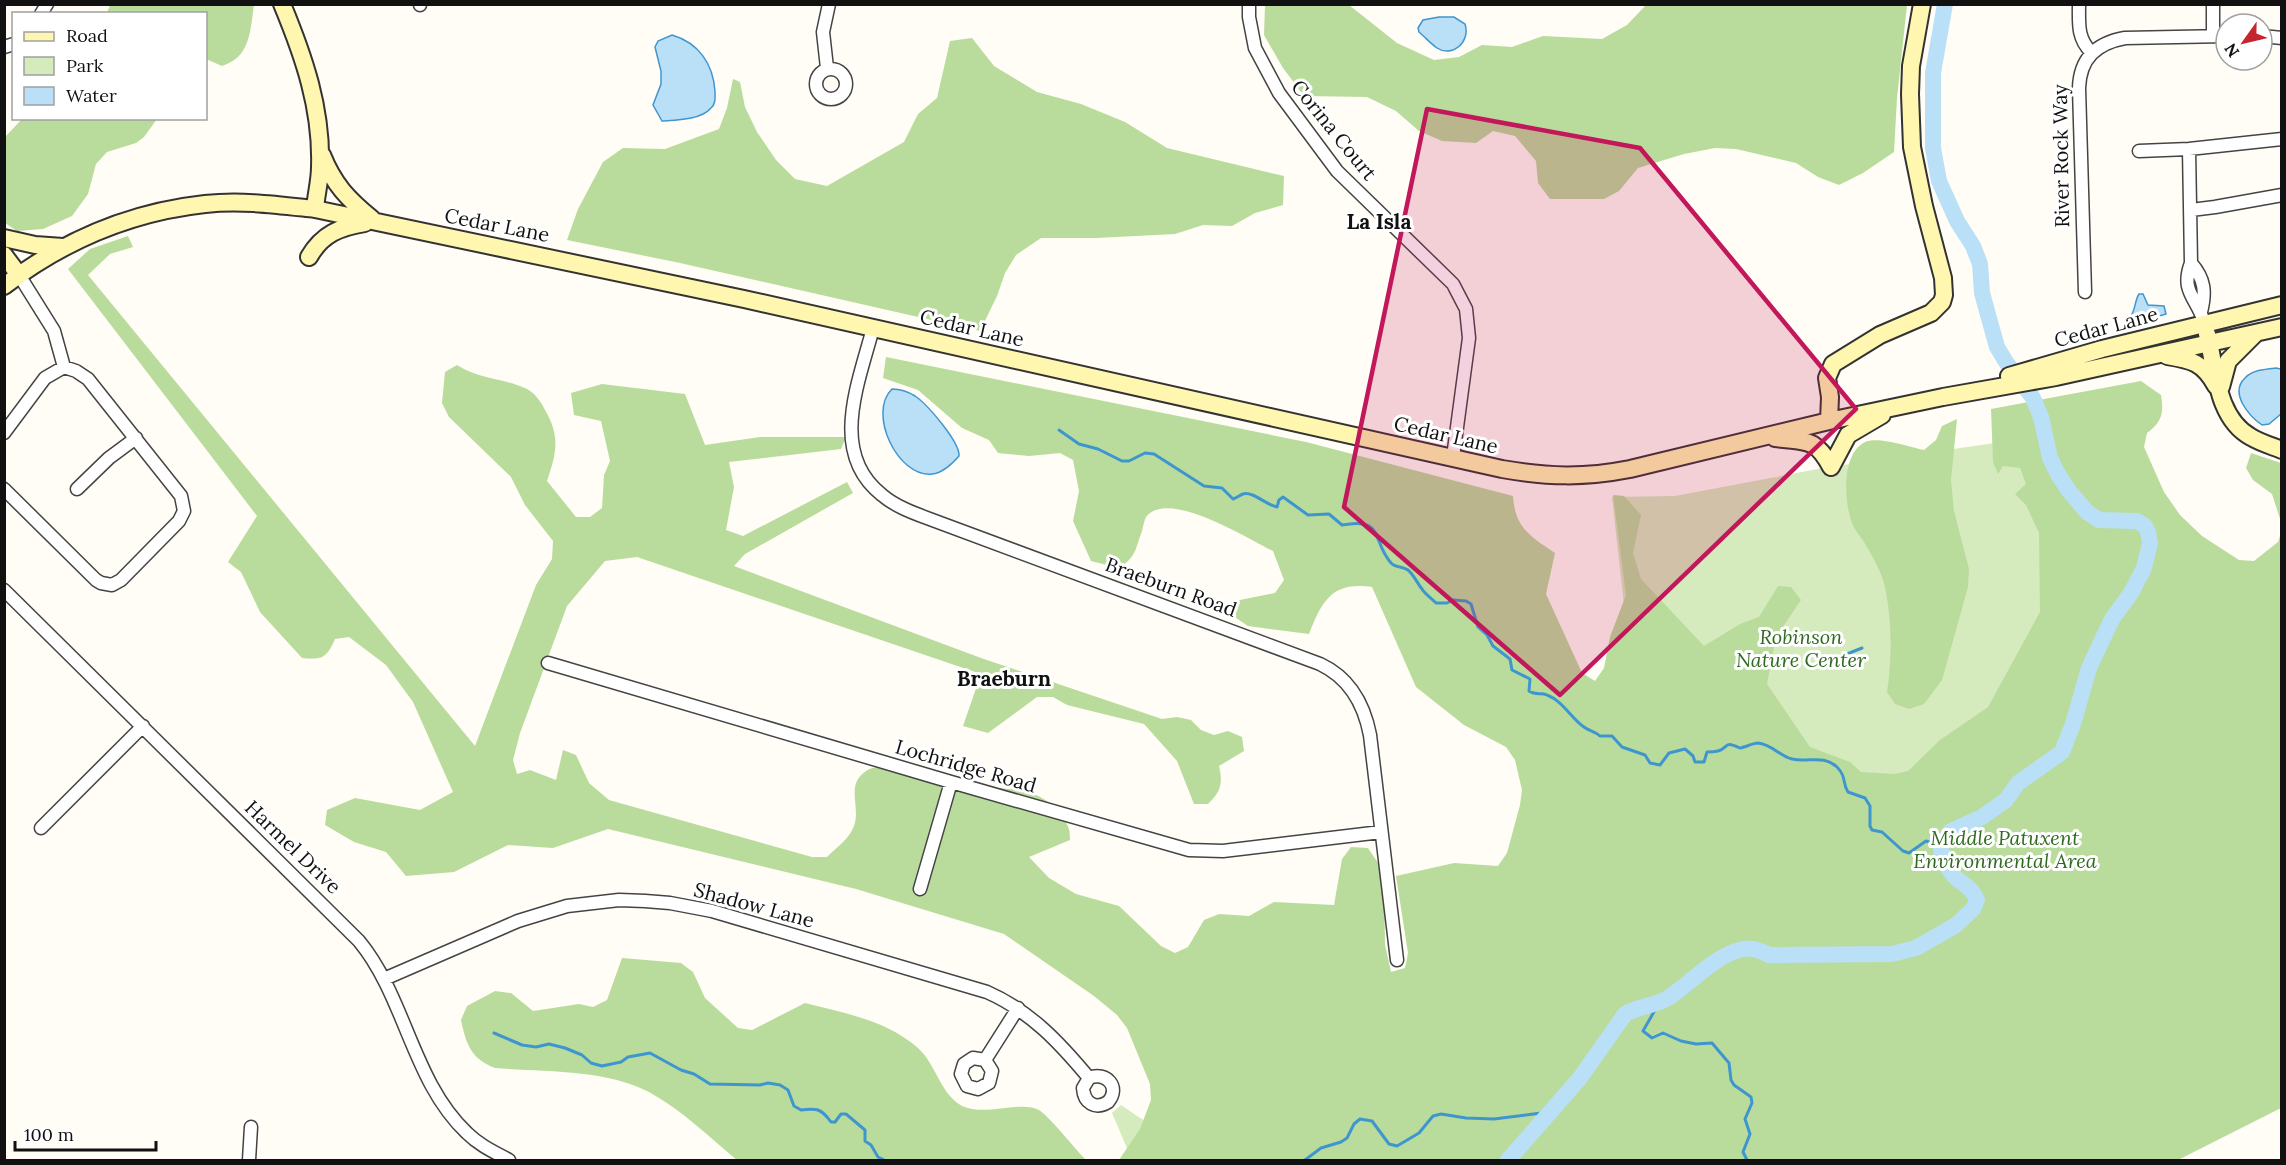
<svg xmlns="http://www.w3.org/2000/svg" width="2286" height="1165" viewBox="0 0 2286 1165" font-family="Lora,serif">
<rect width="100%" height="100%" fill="#fffdf5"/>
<path fill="#d5ebbd" d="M2119,425L2185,583L2281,555V642L2049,969L2016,1019L1968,949L1899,993L1722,1012L1637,1082L1562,1160H1132L1112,1113L1121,1105L1196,1156L1247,1119L1240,1112L1376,963L1380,974L1299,1063L1389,1114L1474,1099L1562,1005L1565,1021L1665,972L1612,497L1675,496L1823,468Z"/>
<path fill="#b9dc9c" d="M110,5V4L254,5C250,30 251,57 222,66L206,59V14L107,13Z
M1265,5H1349L1397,43L1434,60L1459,57L1482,45L1512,47L1543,36L1602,39L1627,25L1646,5H1907L1897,98L1894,152L1863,173L1839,185L1818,177L1796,163L1736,149L1715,148L1684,154L1638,168L1619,191L1604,199H1550L1538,183L1536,161L1515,136L1493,131L1476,143L1442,141L1419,131L1396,111L1367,97L1304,96L1283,68L1264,35Z
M972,38L994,66L1037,92L1081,104L1125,122L1167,148L1284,176L1283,205L1255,213L1232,226L1203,225L1175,234L1096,238H1041L1016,255L1005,273L997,296L980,331L680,263L567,240L578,209L603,162L623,148L665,149L719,129L727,108L733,79L740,82L745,107L757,132L776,160L795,179L827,186L904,142L918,114L937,98L950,41Z
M23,118H157V119L144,137L136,143L107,152L96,164L88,194L72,216L43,229L17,231L5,223V137Z
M128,236L133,247L110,254L88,275L475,746L536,585L552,559L553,541L525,505L511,477L449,417L442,403L445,372L457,365C480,380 505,378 527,389C536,394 541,402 545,410C561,437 556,454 547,481L576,517H590L602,508L604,475L610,461L601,421L574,415L571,393L602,384L685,394L705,445L760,437H846L841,449L729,462L734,487L726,530L743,536L847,482L853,493L745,554L734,566L981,658L1162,719L1177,717L1191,720L1201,730L1214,735L1228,731L1242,737L1244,751L1219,766C1223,783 1221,792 1208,804H1194L1177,761L1144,724L1067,705L1053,697H1037L988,733L963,726L981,674L637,557L605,561L567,606L520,733L513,760L517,774L530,770L556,780L563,750L576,755L589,783L609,800L812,857H827C837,847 849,839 854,826C861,806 845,785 866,771C885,758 930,783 950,787C987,792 1032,779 1058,812C1067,824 1070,825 1070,840L1029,857L1049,878L1076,894L1119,906L1161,946L1175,953L1188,947L1204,920L1219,914L1249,916L1274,902L1334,905L1342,859L1351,847L1368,848L1384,872L1385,945L1391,972L1405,968L1408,953L1396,876L1454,863L1498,866L1507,853L1520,805L1522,790L1515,760L1506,747L1464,725L1416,687L1372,587C1332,581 1322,601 1309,634L1248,626L1236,618L1230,602L1275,593L1284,580L1273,551C1248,539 1168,488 1146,517C1144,521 1143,527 1142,531C1135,550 1136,557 1119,568L1091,561L1073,521L1079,491L1073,460L1060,453L1029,456L998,453L989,440L962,428L918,390L883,378L886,357L1306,442L1513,496C1515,528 1530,536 1555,553L1546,594L1582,673L1595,681L1604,668L1610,637L1626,595L1613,495L1624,496L1641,515L1633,553L1641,579L1704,646L1740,624L1759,617L1778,586L1791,587L1801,600L1776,637L1767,684L1810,747L1850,762L1861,772L1895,774L1908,771L1940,740L1988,707L2040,612L2039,533L2026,505L2015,494L2026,484L2020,468L2003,466L1998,474L1993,462L1991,409L2141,381L2161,395C2164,413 2162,422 2147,433L2144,447L2164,492L2180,515L2202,536L2239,560L2254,561L2278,542L2281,533V1108L2178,1160H1119L1140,1129L1151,1100L1150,1084L1127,1028L1117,1015L1094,996L1004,934L856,889L608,829L553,848L508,845L454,872L406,876L386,852L354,842L325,825L327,810L355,798L420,810L453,792L413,702L386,665L349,637L335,639C327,658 322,660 302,658L260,612L241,572L228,562L257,516L68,269L90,249Z
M1957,419L1951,480L1954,511L1969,569L1968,587L1942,680L1924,704L1909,709L1895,704L1887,692C1892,660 1892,624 1886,592C1883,574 1873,557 1864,542C1860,536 1854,529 1852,523C1844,502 1841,454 1865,442C1878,436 1910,447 1924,450L1936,440L1942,426Z
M2251,453L2281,463V522L2272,494L2253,480L2246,468Z
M622,958L681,963L693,972L705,998L738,1028L752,1030L805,1003C844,1013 886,1020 918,1048C936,1064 940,1094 962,1106C986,1117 1021,1100 1039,1110C1049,1116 1076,1150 1086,1160H737C709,1137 682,1110 649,1092C606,1069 544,1072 495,1068C471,1059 466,1044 461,1020L467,1006L495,991L511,993L533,1011L579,1004L593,1007L607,1000Z"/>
<path fill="#b9e0f7" stroke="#3f96cf" stroke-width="1.5" d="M1439,17H1454L1465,24C1471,42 1452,58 1437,48C1431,44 1425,37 1419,32L1418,28L1423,20Z
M672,35C699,43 713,64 715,91C715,97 716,104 711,108C701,120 676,120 662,121L653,105L661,84V71L655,47L658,41Z
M2139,294H2143L2148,305L2164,306L2166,314L2136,323L2131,321L2130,317C2136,310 2134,302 2139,294Z
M2276,368L2281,369V414L2269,424L2262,425C2249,416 2229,393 2245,378C2252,370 2266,369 2276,368Z
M892,389C901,389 907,391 915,396C927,404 960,442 959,456C953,463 942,473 932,474C898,478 867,413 892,389Z"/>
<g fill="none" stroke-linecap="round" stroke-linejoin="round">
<path stroke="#3f96cf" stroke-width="3" d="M1059,430L1079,444L1098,449L1122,461H1129L1145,453L1154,454L1204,486L1222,488L1233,499C1237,498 1240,495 1243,494C1253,491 1266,505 1277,507L1279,500L1283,497L1308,515L1329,514L1342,525C1385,517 1371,540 1391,563C1396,568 1402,566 1408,570C1414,575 1417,583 1422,589C1425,594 1431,598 1436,603H1447L1453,600L1466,601L1471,604L1478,627L1487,635L1493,646L1510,659L1512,670L1530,679L1529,691C1536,696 1541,692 1547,695C1563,701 1571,718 1584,727C1589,731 1595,731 1600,736H1612L1622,747L1645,755L1650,763L1660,765L1669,753L1685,749L1693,756L1695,762H1704L1707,752C1711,752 1714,752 1718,751C1730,748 1722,740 1740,748C1746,747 1753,743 1758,743C1771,744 1780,756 1792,759C1809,763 1823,754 1837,767C1847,777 1842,783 1848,792L1865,798L1870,806V826L1872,830L1882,832L1903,851L1909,853L1926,841L1940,845
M1847,654L1862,648
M1659,1003L1643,1031L1652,1038L1663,1033L1681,1041L1696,1044L1712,1043L1729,1063L1731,1080L1734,1085L1751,1097L1752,1103L1745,1119L1750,1134L1743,1152L1747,1160
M494,1033L522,1045L536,1047L549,1044L565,1048L582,1055L591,1063L602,1066L621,1062L628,1057L650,1053L681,1070L694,1074L710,1084L760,1085L768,1083L780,1085L788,1090L794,1106L801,1110C816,1108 821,1108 831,1122H835L841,1114H846L865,1130V1141L871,1145L878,1157L884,1160
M1305,1160L1321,1148L1341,1142L1347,1138L1354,1124L1360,1119L1372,1121L1389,1144L1397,1146L1419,1133L1433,1116L1441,1114L1466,1118L1494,1119L1549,1112"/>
<path stroke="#b9e0f7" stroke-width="16" d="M1508,1160L1580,1078L1625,1014C1639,1006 1655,1006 1668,998C1691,983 1715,955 1743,949C1752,947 1761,951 1769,955L1892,954L1916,948L1956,925L1973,909L1977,900C1972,887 1963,885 1954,876C1946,867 1942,856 1940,845L1951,831L1982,817L2006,800L2018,783L2062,752L2073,724L2089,668L2112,619L2131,593L2144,568L2150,543L2148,532L2145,526L2137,521L2099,520L2087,512L2069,491L2059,476L2050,458L2041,417L2033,398L2006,362L1997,347L1982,293L1980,264L1973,246L1957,221L1939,181L1933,148V73L1945,4"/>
<g stroke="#444" stroke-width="15">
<path id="street" d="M1249,4V17L1255,48L1279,93L1337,171L1453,284L1466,309L1469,338L1453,457
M2079,4C2079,23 2077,38 2091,52
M2213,4V36
M420,5V4
M41,14L47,4
M2262,36L2282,38
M4,47L14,44
M827,68L823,32L829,4
M816 84a15 15 0 1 1 30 0a15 15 0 1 1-30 0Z
M2189,149L2191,263C2180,292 2197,298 2204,322
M2139,151L2189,149L2282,139
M2191,210L2215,207L2282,195
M2191,263C2205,279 2206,292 2201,312
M19,275L54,331L64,367
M2085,292L2079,88C2080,58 2097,43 2125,38L2226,36
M873,328C859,382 828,453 882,495C895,506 911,512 927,518L1320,664C1350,678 1364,704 1370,735L1397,960
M4,433L45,378L64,367L76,371L88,379L181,496L184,511L179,521L121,580L112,585L101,583L96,580L4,489
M77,489L109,458L136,438
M4,590L359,941C406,998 412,1081 467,1133C479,1145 494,1152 509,1160
M548,663L951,782L1189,850L1223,851L1381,832
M41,828L143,726
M920,889L951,782
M384,979L518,921L567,906L619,900L645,901L670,903L712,911L987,992C1030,1011 1059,1042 1089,1078C1106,1071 1121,1087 1108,1102C1095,1110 1084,1103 1083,1088L1089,1078
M985,1060L992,1071L989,1083L978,1089L967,1086L961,1074L964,1064L973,1058L985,1060L1018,1008
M249,1160L251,1127"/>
</g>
<g stroke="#333" stroke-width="20">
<path id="secondary" d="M282,4C304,57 322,109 320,167C320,181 316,195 315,209
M322,155C334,185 348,199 372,219
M4,238L35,245L63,247
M4,255L19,275
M309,257C322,234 340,227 365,223
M4,286C63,241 131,212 205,204C242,200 278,205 315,209L744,299L1502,469C1548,477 1584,478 1630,469L1829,421L1943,397L2056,377L2282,327
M2207,334C2216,368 2216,418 2251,437C2261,443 2272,446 2282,450
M2167,356C2191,360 2203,362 2216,386
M2009,376L2102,349L2282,305
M2221,387L2228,361L2256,333
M1829,421L1830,397L1827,378L1833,364L1880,335L1931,313L1942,302L1944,295L1943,278L1924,206L1912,147L1910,94L1911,66L1922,4
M1775,438C1806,442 1815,437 1831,467
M1831,467L1848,435L1882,415"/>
</g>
<use href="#street" stroke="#fff" stroke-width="12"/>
<use href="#secondary" stroke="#fff6b0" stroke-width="16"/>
</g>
<path fill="#c2185b" fill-opacity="0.2" stroke="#c2185b" stroke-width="4.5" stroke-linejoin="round" d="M1427,109L1640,148L1856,409L1560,695L1344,507Z"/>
<g text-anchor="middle" stroke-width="6" stroke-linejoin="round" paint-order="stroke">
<g font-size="20" fill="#111" stroke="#fff">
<text transform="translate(1334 130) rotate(51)" y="7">Corina Court</text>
<text transform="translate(2061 156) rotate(-91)" y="7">River Rock Way</text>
<text transform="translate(497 225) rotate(11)" y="7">Cedar Lane</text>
<text transform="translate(2106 327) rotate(-15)" y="7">Cedar Lane</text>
<text transform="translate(972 328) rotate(13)" y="7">Cedar Lane</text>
<text transform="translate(1446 435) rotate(13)" y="7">Cedar Lane</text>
<text transform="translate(1171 587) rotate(20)" y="7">Braeburn Road</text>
<text transform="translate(966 766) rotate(16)" y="7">Lochridge Road</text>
<text transform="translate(293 847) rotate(44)" y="7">Harmel Drive</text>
<text transform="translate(754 905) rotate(15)" y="7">Shadow Lane</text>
</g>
<g font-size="20" font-style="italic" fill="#2f6b1f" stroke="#fff">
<text x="1801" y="644">Robinson<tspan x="1801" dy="23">Nature Center</tspan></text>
<text x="2005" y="845">Middle Patuxent<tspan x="2005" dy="23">Environmental Area</tspan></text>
</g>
<g font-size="21" font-weight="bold" fill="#111" stroke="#fff">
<text x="1379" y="229">La Isla</text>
<text x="1004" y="686">Braeburn</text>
</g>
</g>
<rect width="2286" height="1165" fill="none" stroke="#111111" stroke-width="12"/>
<rect x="12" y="12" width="195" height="108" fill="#ffffff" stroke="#a0a0a0" stroke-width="1.5"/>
<rect x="24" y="32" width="30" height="9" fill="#fff6b0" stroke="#a0a0a0" stroke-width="1.5"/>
<text x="66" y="42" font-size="18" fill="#111111">Road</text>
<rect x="24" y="57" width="30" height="18" fill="#d5ebbd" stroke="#a0a0a0" stroke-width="1.5"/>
<text x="66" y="72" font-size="18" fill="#111111">Park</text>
<rect x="24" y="87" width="30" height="18" fill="#b9e0f7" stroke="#a0a0a0" stroke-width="1.5"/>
<text x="66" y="102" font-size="18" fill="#111111">Water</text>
<g transform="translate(2244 42) rotate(236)"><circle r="28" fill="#ffffff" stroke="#a0a0a0" stroke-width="1.5"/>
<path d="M0-4.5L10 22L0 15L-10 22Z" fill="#c4262e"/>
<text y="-9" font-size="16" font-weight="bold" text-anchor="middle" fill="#111111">N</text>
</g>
<path d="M15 1141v9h141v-9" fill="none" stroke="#111111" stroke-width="3"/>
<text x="24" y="1141" font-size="18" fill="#111111" stroke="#ffffff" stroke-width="4.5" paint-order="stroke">100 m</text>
</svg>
